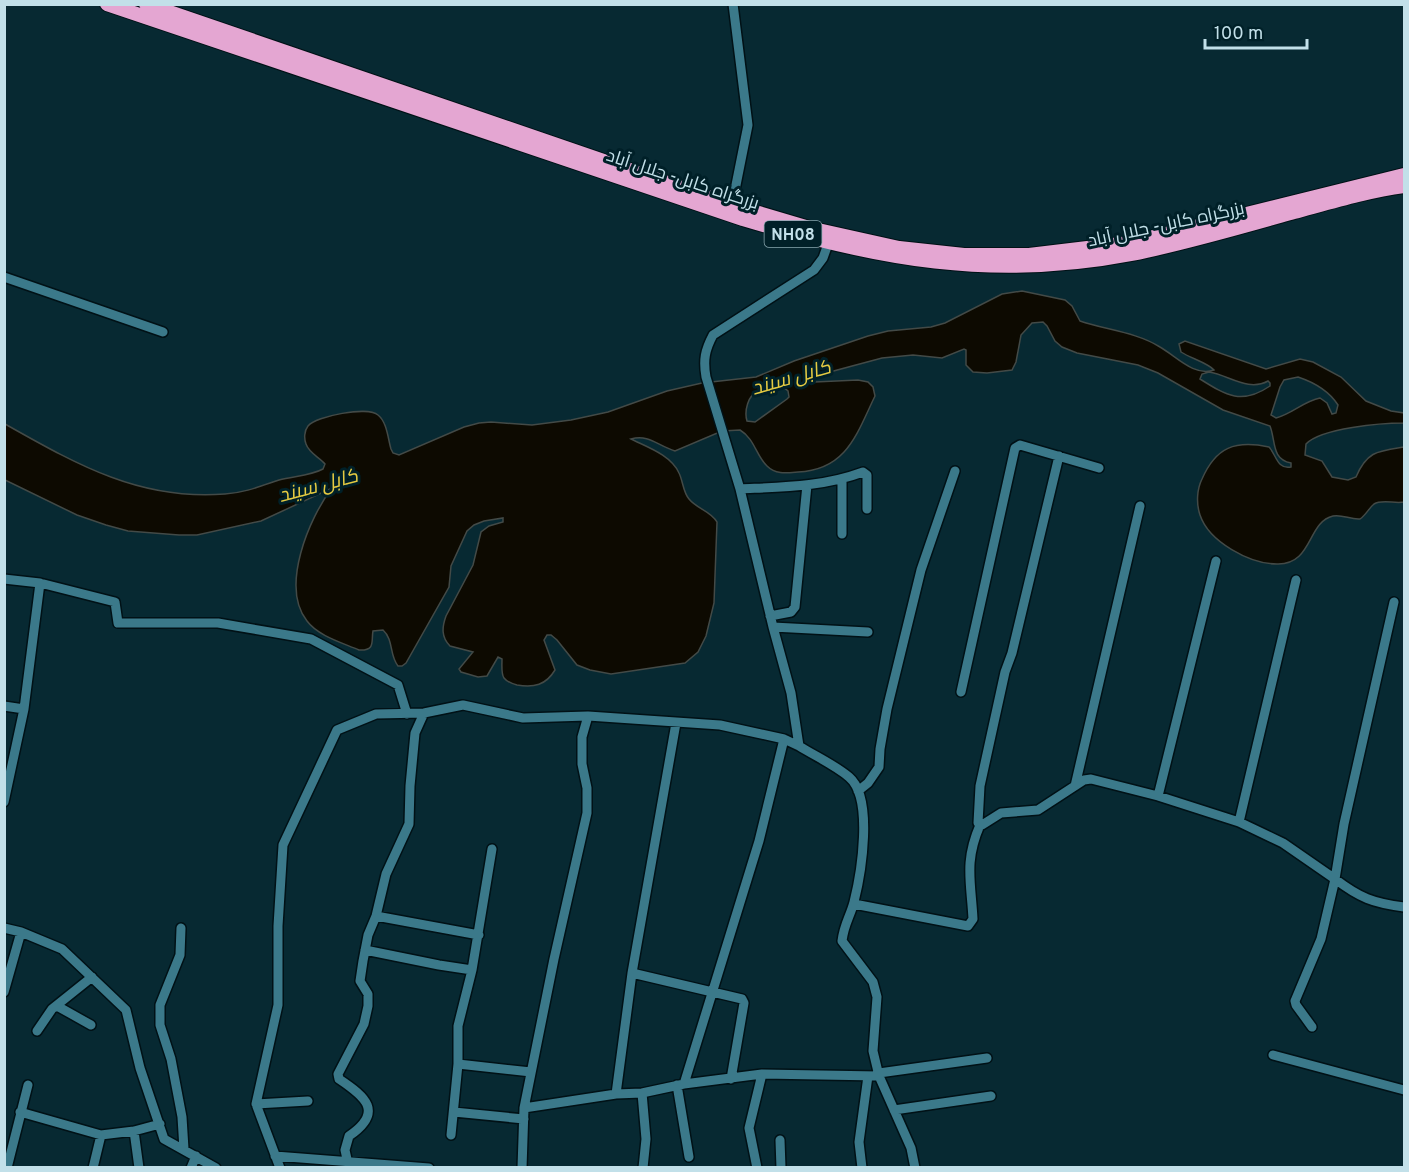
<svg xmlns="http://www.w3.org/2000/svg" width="1409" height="1172" viewBox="0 0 1409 1172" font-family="Overpass,Cairo,sans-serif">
<rect width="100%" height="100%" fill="#072932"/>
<path fill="#0d0a01" stroke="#434a47" stroke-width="1.5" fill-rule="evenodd" d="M1022,291L1065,300L1072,306L1080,321C1106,330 1136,332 1160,347C1176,356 1194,377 1214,370C1208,363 1190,358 1181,352L1179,344L1185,341L1266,369L1300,359L1313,362L1341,377L1366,401L1391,411L1404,413V423C1382,423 1321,428 1306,444L1305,455L1322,461L1332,477L1348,480L1356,477C1367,451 1378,451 1404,447V502C1395,504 1382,499 1374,504C1369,508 1366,515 1360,519C1351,520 1342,514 1333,516C1307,522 1313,565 1277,564C1250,564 1209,542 1200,515C1196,503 1197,489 1202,479C1216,447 1235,440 1269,447C1276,454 1277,470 1291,467V463C1271,459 1276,441 1270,426L1223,410L1158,373L1138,365L1077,353L1062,347L1055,341L1047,326L1043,322L1032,323L1021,335L1016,362L1012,370L987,373L973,372L966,365V350L964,349L942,358L913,355L882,358L815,376L813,379L815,382L858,380L868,382L873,387L875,396C857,433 847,470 798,472C787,473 776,475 767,466C756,456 755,439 740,430L722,431L675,451C658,446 649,434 631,439C647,447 671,455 679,473C683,481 683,492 689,499C697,509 711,511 717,522L714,603L706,636L698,652L685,663L611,674L590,670L577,665L557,640L551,635H547L544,640L555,670C546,685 534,688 517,685C513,684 507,682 504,678C501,674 502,665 502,659L498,657L487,676L478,677L461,672L459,669L473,652L450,646C441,637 442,627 446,616L473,565L481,532L489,526L503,522V518L484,521L474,525L467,531L451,566L449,587L406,663L402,666H398C389,655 394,640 383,630L373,631C371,641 376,651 359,650C343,643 318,636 307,621C280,587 309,518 332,488L261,521L197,535H179L128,531L106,525L77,515L5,480V424C76,464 140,501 225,494C244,493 261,486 279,480C293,476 310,476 323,469L325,464C319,457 309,453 306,444C304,439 304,431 308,426C316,416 368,406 378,415C387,422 388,439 391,449L393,453L399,455L464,427L479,423L491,422L532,425L571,420L608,412L667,391L702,383L756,377L794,361L868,336L888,331L931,327L945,323L1002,294ZM1209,372C1229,375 1248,392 1268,381L1270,383V386C1242,405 1227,396 1200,379L1202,374ZM1298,377C1313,382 1329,391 1338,405L1336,413L1332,414L1327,403L1320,398C1304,401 1292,414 1276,418L1271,415L1280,387L1284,380ZM783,387L788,391L789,397L787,399L755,422L747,421C744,411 748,395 758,391C765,387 775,388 783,387Z"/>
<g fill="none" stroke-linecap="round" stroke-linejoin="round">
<g stroke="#011116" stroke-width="12">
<path id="minor" d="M732,205L748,125L733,4
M828,244L823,258L814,270L713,335C705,350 703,360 706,377L740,489L773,627L791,693L799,746C815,756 835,765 849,777C874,798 861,874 854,902C850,917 844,924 842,941L873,982L877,997L873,1051L879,1076L911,1148L915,1168
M4,277L163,332
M1059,456L1012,653L1005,672L980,786L978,823L982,825L1001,813L1038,810L1084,780L1091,779L1158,796L1239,822L1283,843L1335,879L1321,939L1295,1001L1296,1005L1312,1027
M842,480V534
M740,489C782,487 823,487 863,472L867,475V509
M4,579L40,583L115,602L118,623H218L311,639L398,685L407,714
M1394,602L1344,824L1335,879C1360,898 1373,903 1404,907
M770,616L791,612L795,607L807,485
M773,627L868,632
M961,692L1015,448L1020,445L1099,468
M4,706L24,709
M1075,786L1140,506
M858,791L868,783L879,767L880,749L887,709L921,570L955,471
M1158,796L1216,561
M4,802L24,709L40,583
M1239,822L1296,580
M854,904L968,926L973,919C971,881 964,862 980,825
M376,916L479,935
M4,928L21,932L62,949L126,1010L140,1068L164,1139L216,1168
M181,928L180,955L160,1005V1025L171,1059L182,1117L184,1149
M365,950L439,965L472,970
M632,973L742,999L744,1003L731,1079
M4,992L21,932
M57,1006L91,1025
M37,1031L52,1009L92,977
M1273,1055L1404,1090
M458,1064L531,1072
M879,1073L987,1058
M684,1084L759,841L784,739
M677,1085L689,1157
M642,1093L646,1139L643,1168
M616,1094L632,973L676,723
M256,1104L308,1101
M524,1108L616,1094L642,1093L684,1084L762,1074L879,1076
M894,1110L991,1096
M20,1112L101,1135L134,1131L160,1124
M454,1112L524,1119
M134,1131L139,1168
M451,1135L458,1064V1026L472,970L492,849
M780,1140L781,1168
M275,1156L429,1168
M7,1168L28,1085
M93,1168L101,1135
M191,1168L196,1156
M280,1168L256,1104L278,1005V926L283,845L337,730L376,714L424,713L463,705L523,718L588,716L720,725L784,739L799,746
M349,1168L345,1150L349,1136C384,1112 366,1097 339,1079L338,1074L364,1024L368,1006V994L360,981L363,961L368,935L376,916L386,874L409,824L410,786L415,733L424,713
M522,1168L524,1108L554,959L587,813V788L582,764V737L588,716
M757,1168L749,1128L762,1074
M862,1168L859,1142L868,1076"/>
</g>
<g stroke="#011116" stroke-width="16">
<path id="highway" d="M107,4L743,219C877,259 992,281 1132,254C1186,243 1241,227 1294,212C1331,202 1367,191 1404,186
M146,4L732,205L809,228L899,248L964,255H1029L1129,243L1404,175"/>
</g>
<use href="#minor" stroke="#3b798a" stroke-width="9"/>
<use href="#highway" stroke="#e4a6d2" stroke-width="14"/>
</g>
<g text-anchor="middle" stroke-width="6" stroke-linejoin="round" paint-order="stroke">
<rect fill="#002028" stroke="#88a6af" stroke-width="1.5" x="764.5" y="221" width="57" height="26" rx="4.5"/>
<g font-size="16" font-weight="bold" fill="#c2e0e9">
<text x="793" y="240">NH08</text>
</g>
<g font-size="18" fill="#c2e0e9" stroke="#002028">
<text transform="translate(683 179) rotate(18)" y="6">بزرگراه کابل- جلال آباد</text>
<text transform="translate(1166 224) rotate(-12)" y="6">بزرگراه کابل- جلال آباد</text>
</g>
<g font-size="20" font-style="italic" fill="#e5cb42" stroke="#002028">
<text transform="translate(791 377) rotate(-16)" y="7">کابل سيند</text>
<text transform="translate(318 485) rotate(-15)" y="7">کابل سيند</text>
</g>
</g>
<rect width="1409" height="1172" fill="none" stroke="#c2e0e9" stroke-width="12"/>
<path d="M1205 39v9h102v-9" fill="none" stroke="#c2e0e9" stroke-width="3"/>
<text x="1214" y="39" font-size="18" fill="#c2e0e9" stroke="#002028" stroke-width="4.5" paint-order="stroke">100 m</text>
</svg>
